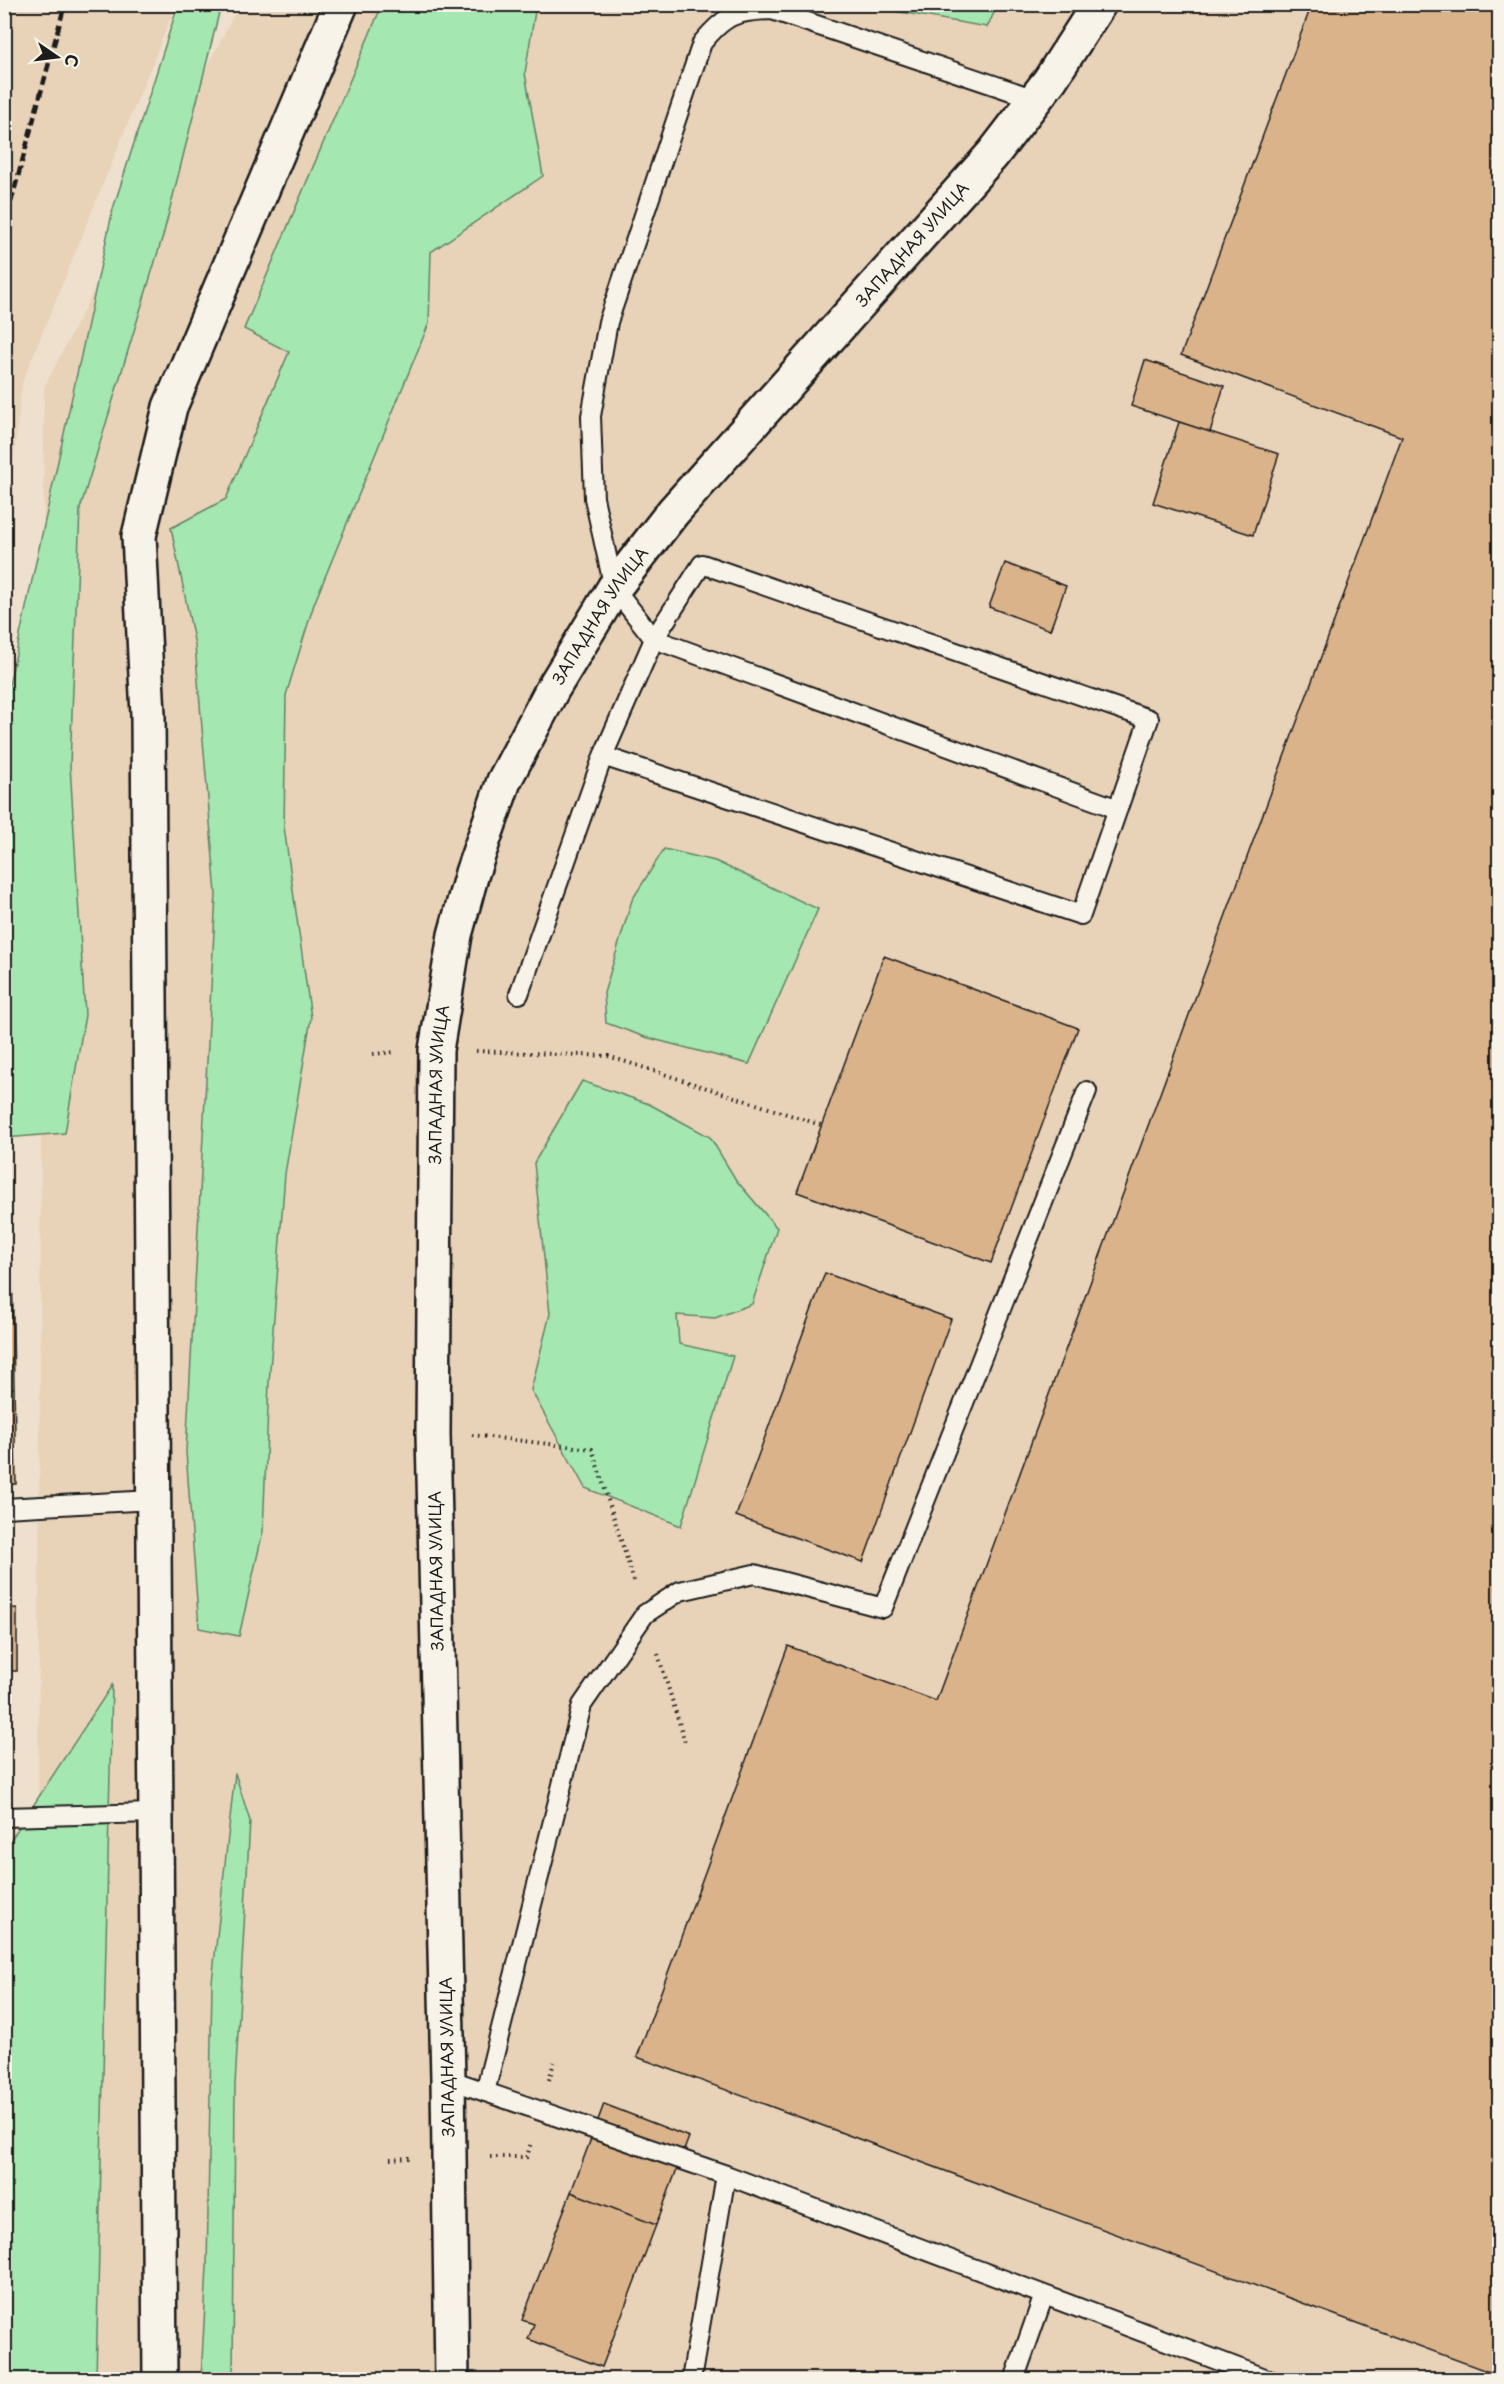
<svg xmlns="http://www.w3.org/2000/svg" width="1504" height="2384" viewBox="0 0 1504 2384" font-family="'Playpen Sans',sans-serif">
<rect width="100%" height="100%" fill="#eee0cc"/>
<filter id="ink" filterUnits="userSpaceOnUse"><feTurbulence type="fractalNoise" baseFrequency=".0167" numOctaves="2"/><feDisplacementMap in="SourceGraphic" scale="12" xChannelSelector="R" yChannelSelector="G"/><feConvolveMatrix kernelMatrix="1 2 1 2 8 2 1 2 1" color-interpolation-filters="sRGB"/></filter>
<g filter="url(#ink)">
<path fill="#e8d2b8" d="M5,4L176,5L22,383L5,539Z
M239,5H1499V2379L36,2380L44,388Z"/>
<path fill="#a5e7b0" stroke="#608266" stroke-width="1.5" d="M178,5H221L164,232L80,509L70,765L85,1015L65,1133L5,1138V704L113,209Z
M382,5H536L525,73L543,176L431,252L429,323L314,604L286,695L284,827L311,1018L285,1174L269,1383L263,1531L239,1636L199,1628L186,1452L216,894L195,645L171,528L226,499L289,352L244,329Z
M859,5L998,4V5L987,27Z
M664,849L715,861L818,909L749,1064L645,1037L606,1023L604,993L632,900Z
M582,1081L649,1104L710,1137L736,1180L777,1228L752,1304L715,1318L677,1315L679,1344L733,1356L681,1526L585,1488L531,1390L550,1314L534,1163Z
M112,1685L96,2379L5,2380L6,1847Z
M235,1773L250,1821L235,2085L233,2379H201L207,2267L212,1982Z"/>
<path fill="#dab38b" stroke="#1c1c1c" stroke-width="1.5" d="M1312,4H1500V2376L637,2057L788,1646L936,1701L1402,437L1181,355Z
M1145,360L1224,386L1210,432L1131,406Z
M1179,422L1279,454L1253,535L1153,503Z
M1005,563L1066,586L1050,630L989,607Z
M884,956L1078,1028L991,1263L797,1192Z
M4,1263H12L14,1388H4Z
M825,1273L951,1319L863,1562L736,1516Z
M4,1388H14L16,1484H4Z
M17,1608V1671H4V1609Z
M604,2104L689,2137L656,2225L571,2192Z
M571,2192L656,2225L602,2367L528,2339L534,2324L522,2320Z"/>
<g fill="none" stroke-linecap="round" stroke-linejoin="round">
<g stroke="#1c1c1c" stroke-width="22">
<path id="service" d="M1035,99L772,10C735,11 725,15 702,43L608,322L591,416L594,498L614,588L654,639L1118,809
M519,994L603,756L654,639L702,564L1149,719L1081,915L603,756
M4,1508L153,1500
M4,1817L154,1813
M448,2079L726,2175L1270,2380
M485,2092L582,1705L645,1614L680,1591L754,1574L883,1608L1087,1091
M691,2380L726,2175
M1014,2380L1044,2295"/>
</g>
<g stroke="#1c1c1c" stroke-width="38">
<g id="minor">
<path d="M160,2380L148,715L139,536L170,407L341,4"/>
<path id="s1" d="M452,2380L448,2079L433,1434L436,1050L455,935L472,873L504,781L552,690L614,588L673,512L993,154L1050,80L1099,4"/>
</g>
</g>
<path stroke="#1c1c1c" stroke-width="4" stroke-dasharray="1.5 4.5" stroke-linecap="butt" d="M476,1051L608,1056L821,1125
M373,1054L396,1052
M472,1435L592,1449L634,1581
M658,1654L685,1742
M549,2080L554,2062
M490,2157H527L531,2142
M390,2159L410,2158"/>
<use href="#service" stroke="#f7f3e8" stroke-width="18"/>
<use href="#minor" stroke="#f7f3e8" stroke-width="33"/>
<path stroke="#1c1c1c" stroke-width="4.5" stroke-dasharray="9 4.5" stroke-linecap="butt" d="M4,228L65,4"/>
</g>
</g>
<g text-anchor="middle" stroke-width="6" stroke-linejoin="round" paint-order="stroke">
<g font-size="16" fill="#1c1c1c" stroke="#f7f3e8">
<text dy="6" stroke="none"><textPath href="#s1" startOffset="2286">ЗАПАДНАЯ УЛИЦА</textPath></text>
<text dy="6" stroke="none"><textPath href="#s1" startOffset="1800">ЗАПАДНАЯ УЛИЦА</textPath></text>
<text dy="6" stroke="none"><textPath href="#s1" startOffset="1296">ЗАПАДНАЯ УЛИЦА</textPath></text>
<text transform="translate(436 1571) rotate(-91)" y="6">ЗАПАДНАЯ УЛИЦА</text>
<text transform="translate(447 2057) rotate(-91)" y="6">ЗАПАДНАЯ УЛИЦА</text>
</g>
</g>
<rect width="1504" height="2384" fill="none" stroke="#f7f3e8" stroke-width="24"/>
<rect x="12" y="12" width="1480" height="2360" fill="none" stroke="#1c1c1c" stroke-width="2" filter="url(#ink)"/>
<g transform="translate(57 57) rotate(104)" stroke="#f7f3e8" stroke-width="4.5" paint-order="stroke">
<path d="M0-4.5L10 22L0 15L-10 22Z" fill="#1c1c1c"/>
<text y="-9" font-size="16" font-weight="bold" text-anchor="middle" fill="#1c1c1c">С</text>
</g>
</svg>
